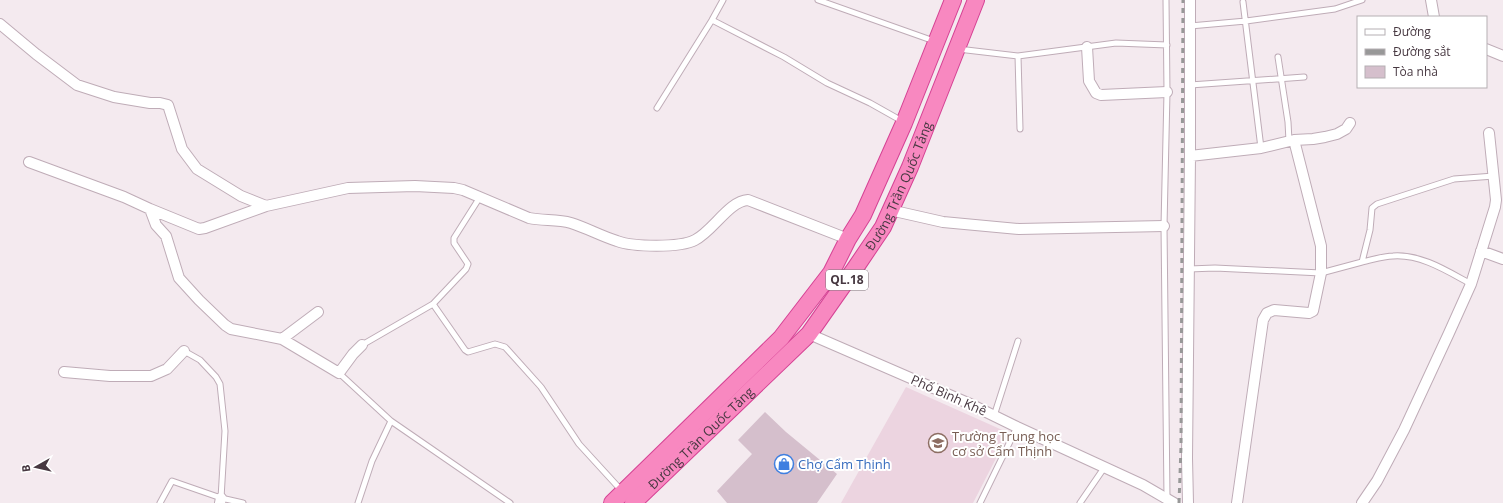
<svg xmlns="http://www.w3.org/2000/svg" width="1503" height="503" viewBox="0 0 1503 503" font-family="'Open Sans',sans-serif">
<rect width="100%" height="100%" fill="#f4eaef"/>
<path fill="#ecd4e0" d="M906,387L1009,433L973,503H841Z"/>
<path fill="#d5bfcc" d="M765,412L786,432L837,474L817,503H727L717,491L752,454L738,440Z"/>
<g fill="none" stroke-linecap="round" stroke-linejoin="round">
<g stroke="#bfacb7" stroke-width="7">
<path id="service" d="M818,0L934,41
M1166,0L1167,92L1164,226L1167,498
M1243,2L1261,148
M712,20L784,57L827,83L870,103L902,121
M1190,26L1246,21L1335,9L1362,0
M958,49L1018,56L1116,43L1167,45
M1018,56L1020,129
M1278,57L1288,122L1289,141
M1190,85L1304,77
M657,108L712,20L723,0
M1362,262C1372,260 1383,256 1393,256C1421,254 1447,271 1471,284
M1189,269L1215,268L1321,273L1362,262L1370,230L1372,208L1377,204L1454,179L1494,176
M433,304L465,350L468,352L495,344L505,347L541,387L579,444L621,490
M362,345L433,304L466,269L468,264L454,243V238L480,197
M184,351L200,360L216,377L220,384L225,431L221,498
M339,373L391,421L510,503
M994,416L1018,341
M160,503L172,481L221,498L243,503
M358,503L372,461L391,421
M980,503L1017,427
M1080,503L1104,468"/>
</g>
<g stroke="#bfacb7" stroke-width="12">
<path id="minor" d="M1431,0L1434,17
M0,24L36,54L77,85L114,97L150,103H160L168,105L182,149L197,169L241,196L266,206
M1087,47L1089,81L1096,93L1101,95L1167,92
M1486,49L1503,56
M1190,156L1261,148L1294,140L1313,139L1325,137L1337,134L1346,129L1350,123
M29,162L124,197L150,209L199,229L205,228L266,206L348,188L415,186L454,188L463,190L529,218C543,221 557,219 571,223C587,228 601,236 617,241C633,247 680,248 695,240C713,231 729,201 748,200L848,239
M150,209L156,225L166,236L179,278L199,300L225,325L231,329L282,339L318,312
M890,210L943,222L1019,229L1164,226
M1481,251L1503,259
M809,334L968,403L1017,427L1143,485L1174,503
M282,339L339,373L353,354L362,345
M64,372L110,376H151L167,369L184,351
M220,503L221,498
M1188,503L1187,458L1190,156V0
M1237,503L1263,320L1267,313L1274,310L1309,313L1313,311L1321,273V246L1294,140
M1362,503L1377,481L1404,430L1449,333L1471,284L1495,207L1496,200L1489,133"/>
</g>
<g stroke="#d54294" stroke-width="18">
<g id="trunk">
<path d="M612,503L781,338L831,273L848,239L863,215L904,123L953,0"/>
<path id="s1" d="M633,503L809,334L856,267L883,227L910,167L976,0"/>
</g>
</g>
<use href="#service" stroke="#fff" stroke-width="5"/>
<use href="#minor" stroke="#fff" stroke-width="10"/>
<use href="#trunk" stroke="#f888c0" stroke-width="16"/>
<path stroke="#989898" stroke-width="3" stroke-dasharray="5 5" stroke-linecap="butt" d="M1179,503L1181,447L1183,0"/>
</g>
<defs>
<g id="school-ring" transform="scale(1)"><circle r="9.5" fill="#fff" stroke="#8d6e63" stroke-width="1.5"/><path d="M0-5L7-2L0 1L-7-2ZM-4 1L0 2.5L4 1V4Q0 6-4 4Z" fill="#8d6e63"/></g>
<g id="shop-ring" transform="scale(1)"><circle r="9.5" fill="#fff" stroke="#3f7fe0" stroke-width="1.5"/><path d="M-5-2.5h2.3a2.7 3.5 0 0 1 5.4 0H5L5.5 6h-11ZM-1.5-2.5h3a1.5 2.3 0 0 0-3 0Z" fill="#3f7fe0"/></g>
</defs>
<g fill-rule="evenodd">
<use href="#school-ring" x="938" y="443"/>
<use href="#shop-ring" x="784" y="464"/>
</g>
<g text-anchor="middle" stroke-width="4" stroke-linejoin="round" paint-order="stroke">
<rect fill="#fff" stroke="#7e747a" stroke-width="1" x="826" y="270" width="42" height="20" rx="3"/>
<g font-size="12" font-weight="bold" fill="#473841">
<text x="847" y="284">QL.18</text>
</g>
<g font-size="13" fill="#473841" stroke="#fff">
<text dy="5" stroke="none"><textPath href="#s1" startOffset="418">Đường Trần Quốc Tảng</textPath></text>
<text transform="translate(949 395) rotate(24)" y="5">Phố Bình Khê</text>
<text dy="5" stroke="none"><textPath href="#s1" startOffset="94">Đường Trần Quốc Tảng</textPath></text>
</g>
<g font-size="13" fill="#785e54" stroke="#fff" text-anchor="start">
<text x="952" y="441">Trường Trung học<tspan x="952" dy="15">cơ sở Cẩm Thịnh</tspan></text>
</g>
<g font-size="13" fill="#366cbe" stroke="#fff" text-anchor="start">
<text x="798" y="469">Chợ Cẩm Thịnh</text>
</g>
</g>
<rect x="1357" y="16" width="130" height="72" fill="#ffffff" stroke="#b5afb3"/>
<rect x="1365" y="29" width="20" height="6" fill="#ffffff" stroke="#b5afb3"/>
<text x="1393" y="36" font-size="12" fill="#473841">Đường</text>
<rect x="1365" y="49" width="20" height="6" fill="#989898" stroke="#b5afb3"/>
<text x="1393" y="56" font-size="12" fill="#473841">Đường sắt</text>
<rect x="1365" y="66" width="20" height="12" fill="#d5bfcc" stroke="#b5afb3"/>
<text x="1393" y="76" font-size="12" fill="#473841">Tòa nhà</text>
<g transform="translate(36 467) rotate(262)" stroke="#ffffff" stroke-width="3" paint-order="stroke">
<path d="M0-3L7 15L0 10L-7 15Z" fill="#473841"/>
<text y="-6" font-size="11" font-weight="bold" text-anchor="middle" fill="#473841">B</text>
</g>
</svg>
